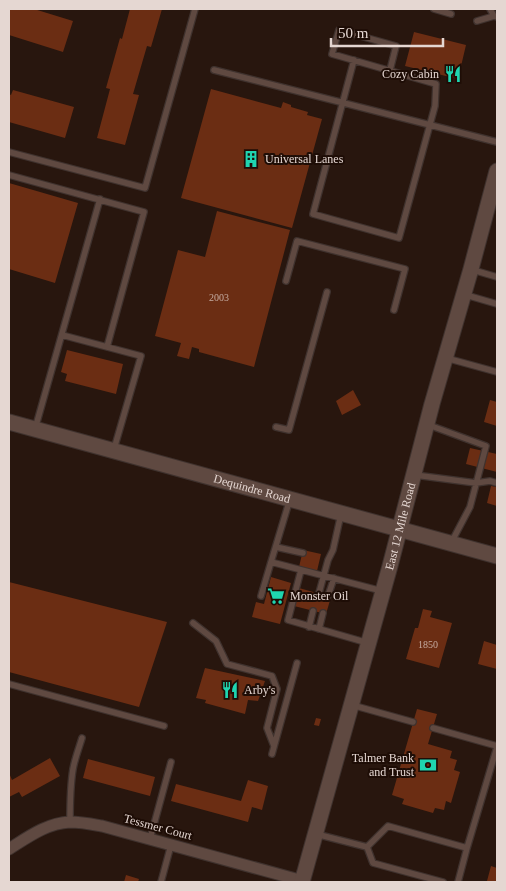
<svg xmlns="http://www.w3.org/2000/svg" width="506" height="891" viewBox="0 0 506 891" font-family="Georgia,serif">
<rect width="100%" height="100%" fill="#28160e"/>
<path fill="#6b2d13" d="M9,9H34L73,21L63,52L9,35Z
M130,9H162L151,47L147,46L133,94L139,95L125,145L97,138L110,89L106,88L120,38L122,39Z
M414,32L466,45L458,79L405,66Z
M211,89L281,108L283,102L291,105V107L308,112L307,115L322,119L292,228L181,198Z
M13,90L74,107L65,138L9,122V94L11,95Z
M9,183L78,203L55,283L9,269Z
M217,211L290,230L254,367L199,352V349L192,347L189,359L177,356L181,343L155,336L178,250L205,257Z
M67,350L123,364L116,394L65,381L67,374L61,372Z
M353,390L361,405L342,415L336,401Z
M490,400L497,402V426L484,422Z
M470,448L497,454V472L466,464Z
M491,486L497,487V506L487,503Z
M303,550L321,554L317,571L299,567Z
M271,577L291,583L280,624L252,617L256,602L264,604Z
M9,582L167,622L139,707L9,672Z
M299,588L331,597L326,614L294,606Z
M423,609L432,611L430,617L452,623L439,668L406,659L415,628H418Z
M484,641L497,645V669L478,664Z
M205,668L265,681L258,701L248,700L245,714L205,703L206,700L196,698Z
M417,709L437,714L428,744L452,751L450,758L457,760L454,770L460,772L451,803L446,801L444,810L435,808L433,813L402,804L404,799L392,795Z
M316,718L321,719L319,726L314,725Z
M50,758L60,776L22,797L19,792L9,797V773L12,780Z
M88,759L155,777L150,796L83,778Z
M248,780L268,786L262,810L252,807L248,822L171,801L176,784L241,801Z
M491,866L497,868V882L487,881Z
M126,875L139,879L138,882H124Z"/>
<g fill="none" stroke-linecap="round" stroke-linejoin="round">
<g stroke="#3f322e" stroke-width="8">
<path id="service" d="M434,9L451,14
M490,9L494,16
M477,21L494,16L497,17
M354,60L313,214L399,238L435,106L436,84C402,74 367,64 332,54L339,30L396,46L390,70
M214,70L497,142
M9,152L145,188L195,9
M9,175L144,212L107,347
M473,270L497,277
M286,281L297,241L405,269L394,310
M466,295L497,304
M62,335L141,356L114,449
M446,358L497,372
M426,424L486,446L470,507L451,543
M276,427L289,430L327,292
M35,429L100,199
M415,475L476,483L490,481L497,483
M290,499L271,562L382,591
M276,547L303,553
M301,570L288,620L368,643
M319,593L328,560L333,550L341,514
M261,596L271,562
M328,596L334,578
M193,623L216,641L227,664L272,676L277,689L267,728L274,746
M309,627L313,611
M319,629L323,613
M9,684L164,726
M352,705L413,722
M433,728L497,746
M272,754L297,663
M70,822C70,804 70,787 73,769C75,758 79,748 82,738
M316,834L367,847L388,826L467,848L497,747
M150,839L171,762
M367,847L373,863L443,882
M161,882L171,845
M458,882L467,848"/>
</g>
<g stroke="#3f322e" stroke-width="13">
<path id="minor" d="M9,849C28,837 47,823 70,822C81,822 91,824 102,826L303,881"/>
</g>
<g stroke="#3f322e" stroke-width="17">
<g id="secondary">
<path id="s1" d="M9,422L497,556"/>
<path id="s2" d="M302,882L390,566L432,404L471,269L497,171"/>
</g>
</g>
<use href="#service" stroke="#5f4941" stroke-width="5.5"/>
<use href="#minor" stroke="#5f4941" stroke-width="11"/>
<use href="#secondary" stroke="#5f4941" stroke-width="15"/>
</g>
<defs>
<g id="restaurant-bare" transform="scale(1.35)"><path d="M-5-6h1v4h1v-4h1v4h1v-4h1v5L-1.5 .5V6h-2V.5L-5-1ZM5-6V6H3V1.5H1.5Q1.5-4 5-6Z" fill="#1fd5b0" stroke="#1e0d06" stroke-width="2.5" paint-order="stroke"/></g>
<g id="building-bare" transform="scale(1.35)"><path d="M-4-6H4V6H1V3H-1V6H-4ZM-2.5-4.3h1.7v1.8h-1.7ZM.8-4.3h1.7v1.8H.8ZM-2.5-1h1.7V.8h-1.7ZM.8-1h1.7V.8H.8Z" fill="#1fd5b0" stroke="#1e0d06" stroke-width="2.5" paint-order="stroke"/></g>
<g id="supermarket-bare" transform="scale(1.35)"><path d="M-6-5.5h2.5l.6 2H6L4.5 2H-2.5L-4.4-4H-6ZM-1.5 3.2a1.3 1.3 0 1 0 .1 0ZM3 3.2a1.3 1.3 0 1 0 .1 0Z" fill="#1fd5b0" stroke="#1e0d06" stroke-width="2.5" paint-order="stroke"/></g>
<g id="bank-bare" transform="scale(1.35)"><path d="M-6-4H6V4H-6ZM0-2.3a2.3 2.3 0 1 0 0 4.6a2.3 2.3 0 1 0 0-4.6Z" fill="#1fd5b0" stroke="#1e0d06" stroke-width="2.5" paint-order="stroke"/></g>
</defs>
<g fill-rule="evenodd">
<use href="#restaurant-bare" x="453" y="74"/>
<use href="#building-bare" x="251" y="159"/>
<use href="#supermarket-bare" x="276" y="596"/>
<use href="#restaurant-bare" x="230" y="690"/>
<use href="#bank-bare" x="428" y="765"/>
</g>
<g text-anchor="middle" stroke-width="4" stroke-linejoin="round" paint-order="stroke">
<g font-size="10" fill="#c6aca2">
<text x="219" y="301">2003</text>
<text x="428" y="648">1850</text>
</g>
<g font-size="12" fill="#e5d7d2" stroke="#1e0d06" text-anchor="start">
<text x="439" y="78" text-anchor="end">Cozy Cabin</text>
<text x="265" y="163">Universal Lanes</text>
<text x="290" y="600">Monster Oil</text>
<text x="244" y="694">Arby's</text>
<text x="414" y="762" text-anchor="end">Talmer Bank<tspan x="414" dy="14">and Trust</tspan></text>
</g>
<g font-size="12" fill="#e5d7d2" stroke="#1e0d06">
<text dy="4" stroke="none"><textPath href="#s1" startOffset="252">Dequindre Road</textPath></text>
<text dy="4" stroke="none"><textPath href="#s2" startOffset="369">East 12 Mile Road</textPath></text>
<text transform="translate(158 827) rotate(15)" y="4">Tessmer Court</text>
</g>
</g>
<rect width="506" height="891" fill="none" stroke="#e5d7d2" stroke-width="20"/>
<path d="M331 38v8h112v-8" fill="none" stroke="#e5d7d2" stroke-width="2.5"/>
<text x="338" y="38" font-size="15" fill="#e5d7d2" stroke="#1e0d06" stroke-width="4" paint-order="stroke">50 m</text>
</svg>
